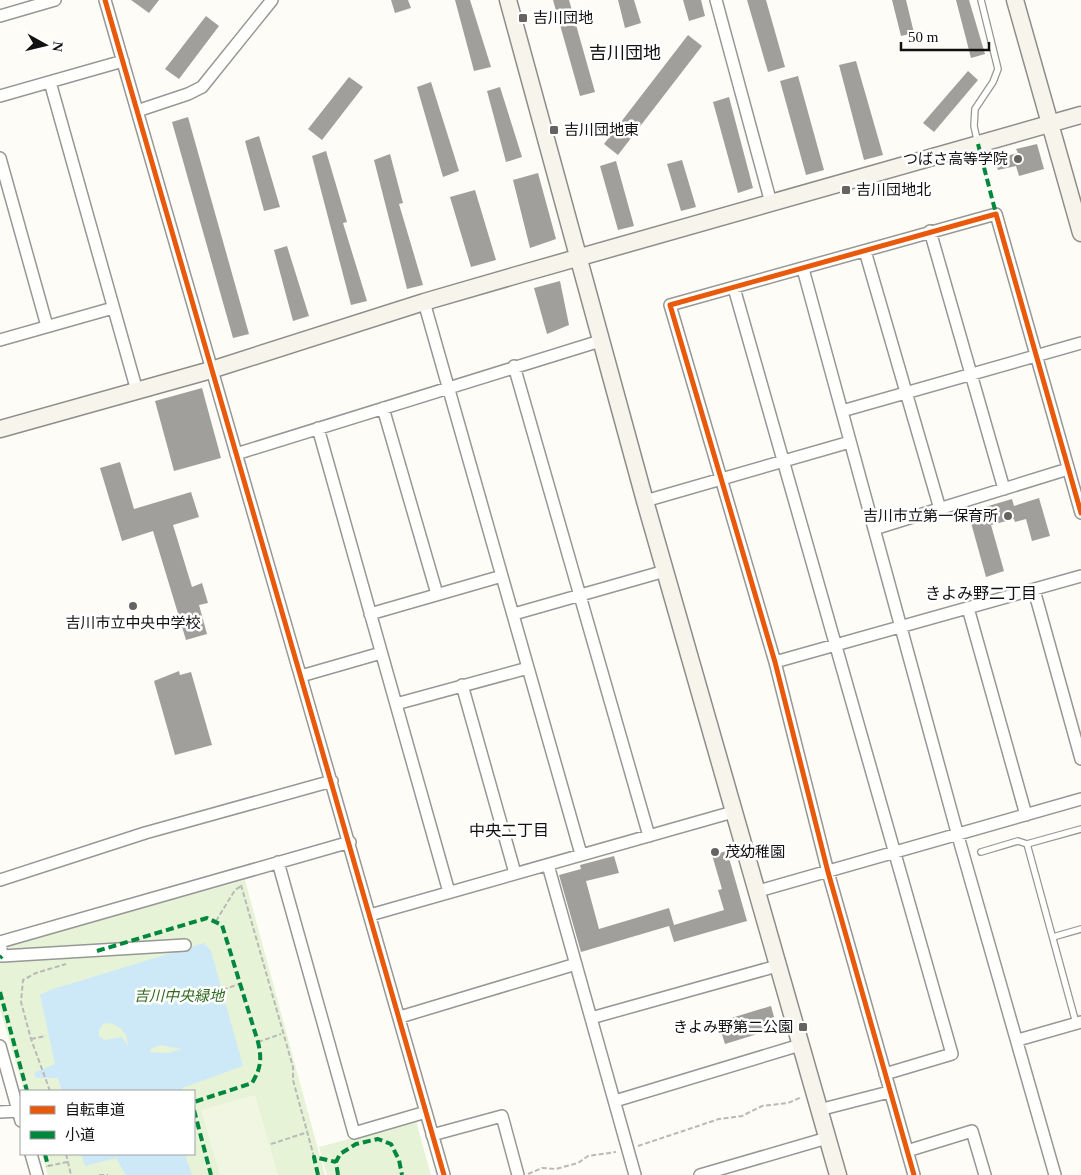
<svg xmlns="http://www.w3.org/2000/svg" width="1081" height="1175" viewBox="0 0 1081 1175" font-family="'Times New Roman','Noto Sans JP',serif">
<rect width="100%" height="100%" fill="#fdfcf7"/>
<path fill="#e7f3d7" d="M245,880L325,1175H48L42,1154H194V1091H24L0,1009V948Z
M416,1121L431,1175H327L319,1147Z"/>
<path fill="#f0f6e1" d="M255,1095L278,1175H220L201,1110Z"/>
<path fill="#cde8f7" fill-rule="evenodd" d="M204,943L211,951L243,1066L182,1088L181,1091H62L58,1078H36L34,1073L55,1064L40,995L50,990ZM110,1023C121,1027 128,1033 128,1046L122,1037L104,1040L99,1036V1030L103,1024ZM161,1045L182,1049L168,1053L149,1052L152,1048Z
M81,1154H185L192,1175H126L116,1158L85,1166Z"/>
<path fill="#a19f9c" d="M131,0H159L149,13Z
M391,0H408L411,8L395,13Z
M455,0H470L491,67L474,71Z
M553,0H569L595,92L580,96Z
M618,0H634L641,23L625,28Z
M683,0H701L705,16L689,21Z
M747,0H766L785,67L768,72Z
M892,0H906L914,33L901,36Z
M956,0H969L985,54L971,58Z
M206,16L219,26L179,79L165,69Z
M688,35L702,46L618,155L604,144Z
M856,61L883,155L864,160L839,65Z
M968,71L978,80L934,132L923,123Z
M798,76L824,170L806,175L780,81Z
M349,77L363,87L322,140L308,129Z
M431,82L459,171L443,177L417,87Z
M500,87L522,157L506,162L487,91Z
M729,97L753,188L738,193L713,102Z
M188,117L249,334L233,338L172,122Z
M259,136L280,207L264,211L245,141Z
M1037,144L1044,169L1019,176L1016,166L998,170L994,159L1018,153L1016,149Z
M326,151L347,222L343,223L367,301L351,305L312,156Z
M390,154L403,203L399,204L423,285L407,289L374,160Z
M682,160L696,207L681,211L667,164Z
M616,161L634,226L618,230L600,166Z
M538,173L556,239L530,248L513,180Z
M475,190L496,260L471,267L450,197Z
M287,246L309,316L293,321L274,250Z
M560,281L569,325L547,334L534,288Z
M202,388L221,458L174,471L155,401Z
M120,462L134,509L191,492L199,517L173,525L192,587L202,583L208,603L199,605L207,634L186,640L153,531L122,541L100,468Z
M1039,498L1050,536L1032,541L1026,519L1015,522L1014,519L991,525L1004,571L986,577L968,512L1012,499L1014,506Z
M179,671L180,675L191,672L212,745L175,755L154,681Z
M727,851L747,921L674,942L669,926L581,952L559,875L581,869L580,865L614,856L619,873L586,881L599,929L669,908L674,925L724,910L718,890L722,889L712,855Z
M771,1006L777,1028L725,1044L718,1022Z"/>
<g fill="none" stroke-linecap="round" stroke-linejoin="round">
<g stroke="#979795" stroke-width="8">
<path id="lane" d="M978,144L974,126L975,109L993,82L998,69L981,0
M981,852L1018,841L1027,844
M1053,937L1081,929
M1076,1023L1027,844L1081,829"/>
</g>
<g stroke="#979795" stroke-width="14">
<path id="street" d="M105,0C218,392 332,783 444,1175
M716,0L771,203
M0,16L55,0
M50,82L137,391
M0,96L123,61
M137,111L188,94L202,87L272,0
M0,158L47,326
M930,231L1004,489
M865,251L940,509
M803,269L958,836L1055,1175
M734,288L952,1054L885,1074
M424,302L581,854
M0,340L113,308
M514,366L649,836
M383,408L437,594
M842,411L1081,343
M318,428L449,892
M236,454L600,341
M645,501L850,442
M874,529L1068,469
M1034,590L1081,759
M968,608L1026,815
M370,614L502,576
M514,614L665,571
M775,662L1081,576
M301,676L381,653
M462,685L515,873
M396,704L528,668
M278,862L354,1133L426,1112
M548,865L635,1175
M0,880L145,833L332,781
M755,892L1081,799
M370,915L733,812
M0,942L350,842
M0,942L2,956L185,945
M400,1017L576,964
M591,1018L777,966
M1018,1040L1081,1022
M0,1046L21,1121
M615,1101L800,1045
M819,1110L889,1092
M0,1112L19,1111
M432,1135L502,1116L518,1175
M907,1151L972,1131L985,1175
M31,1154L37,1175
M700,1175L827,1138
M914,1175L828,872L775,662L670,305L996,214L1081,513"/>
</g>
<g stroke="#8e8d8b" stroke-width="19">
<path id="secondary" d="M508,0L645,501L838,1175
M1015,0L1081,233
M0,429L211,370L424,302L517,275L1081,115"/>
</g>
<path stroke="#b9b9b8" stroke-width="2" stroke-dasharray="5 2.5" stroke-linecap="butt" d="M241,885L293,1067V1080L314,1157
M216,921L235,890L241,886
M223,990L241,983
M31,1039L46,1036
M258,1042L281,1034
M50,1091L31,1039L21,1002L23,980L36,973L66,964
M271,1144L308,1132
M638,1146L719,1119L742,1116L762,1106L788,1103L802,1097
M66,1154L71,1175
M48,1166L67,1162
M528,1174L542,1168L556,1169L578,1163L588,1156L616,1152
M99,1175H108"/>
<use href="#lane" stroke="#fffffe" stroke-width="5.5"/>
<use href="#street" stroke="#fffffe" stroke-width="11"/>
<use href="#secondary" stroke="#f6f4eb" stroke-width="16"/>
<path stroke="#00873e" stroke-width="4" stroke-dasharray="8 4" stroke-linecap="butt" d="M978,144L996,214
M97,951L207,918L222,925L258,1042C262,1059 261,1068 252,1083L194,1102
M0,958L2,956
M0,992L27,1091
M194,1110L211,1175
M45,1154L48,1166
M318,1175L314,1157L336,1162
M338,1175L336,1162L340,1154L356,1144L378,1139L391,1144L399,1160L402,1175"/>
<g stroke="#fff" stroke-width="8">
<path id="cycleway" d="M105,0C218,392 332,783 444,1175
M914,1175L828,872L775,662L670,305L996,214L1081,513"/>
</g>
<use href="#cycleway" stroke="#e8590c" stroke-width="5"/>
</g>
<g fill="#646362" stroke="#fff" stroke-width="2">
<rect x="518" y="13" width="10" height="10" rx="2.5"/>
<rect x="549" y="125" width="10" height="10" rx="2.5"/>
<circle cx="1018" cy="159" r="5"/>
<rect x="841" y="185" width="10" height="10" rx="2.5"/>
<circle cx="1008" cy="516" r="5"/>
<circle cx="133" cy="606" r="5"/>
<circle cx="715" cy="852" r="5"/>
<rect x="798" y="1022" width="10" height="10" rx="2.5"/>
</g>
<g text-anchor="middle" stroke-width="5" stroke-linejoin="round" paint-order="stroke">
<g font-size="15" fill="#111" stroke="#fff" text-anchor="start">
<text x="533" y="23">吉川団地</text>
<text x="564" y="135">吉川団地東</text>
<text x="1008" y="164" text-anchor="end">つばさ高等学院</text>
<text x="856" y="195">吉川団地北</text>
<text x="998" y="521" text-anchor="end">吉川市立第一保育所</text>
<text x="133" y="628" text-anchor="middle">吉川市立中央中学校</text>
<text x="725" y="857">茂幼稚園</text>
<text x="793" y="1032" text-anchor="end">きよみ野第二公園</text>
</g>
<g font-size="15" font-style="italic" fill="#2f6b1f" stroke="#fff">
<text x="179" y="1001">吉川中央緑地</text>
</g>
<g font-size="16" fill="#111" stroke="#fff">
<text x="981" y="599">きよみ野二丁目</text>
<text x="509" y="836">中央二丁目</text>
</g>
<g font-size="18" fill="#111" stroke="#fff">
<text x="625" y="59">吉川団地</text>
</g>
</g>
<rect x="20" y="1090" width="175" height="65" fill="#ffffff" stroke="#a0a0a0"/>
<rect x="30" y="1106" width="25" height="8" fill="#e8590c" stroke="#a0a0a0"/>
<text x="65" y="1115" font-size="15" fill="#111111">自転車道</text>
<rect x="30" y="1131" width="25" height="8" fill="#00873e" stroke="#a0a0a0"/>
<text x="65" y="1140" font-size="15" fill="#111111">小道</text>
<g transform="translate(45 45) rotate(98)" stroke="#ffffff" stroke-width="4" paint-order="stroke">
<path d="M0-4L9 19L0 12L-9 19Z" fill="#111111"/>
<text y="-8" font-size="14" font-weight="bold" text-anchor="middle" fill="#111111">N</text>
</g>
<path d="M901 42v8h88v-8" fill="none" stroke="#111111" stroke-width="2.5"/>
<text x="908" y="42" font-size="15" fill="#111111" stroke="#ffffff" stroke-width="4" paint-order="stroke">50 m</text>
</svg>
